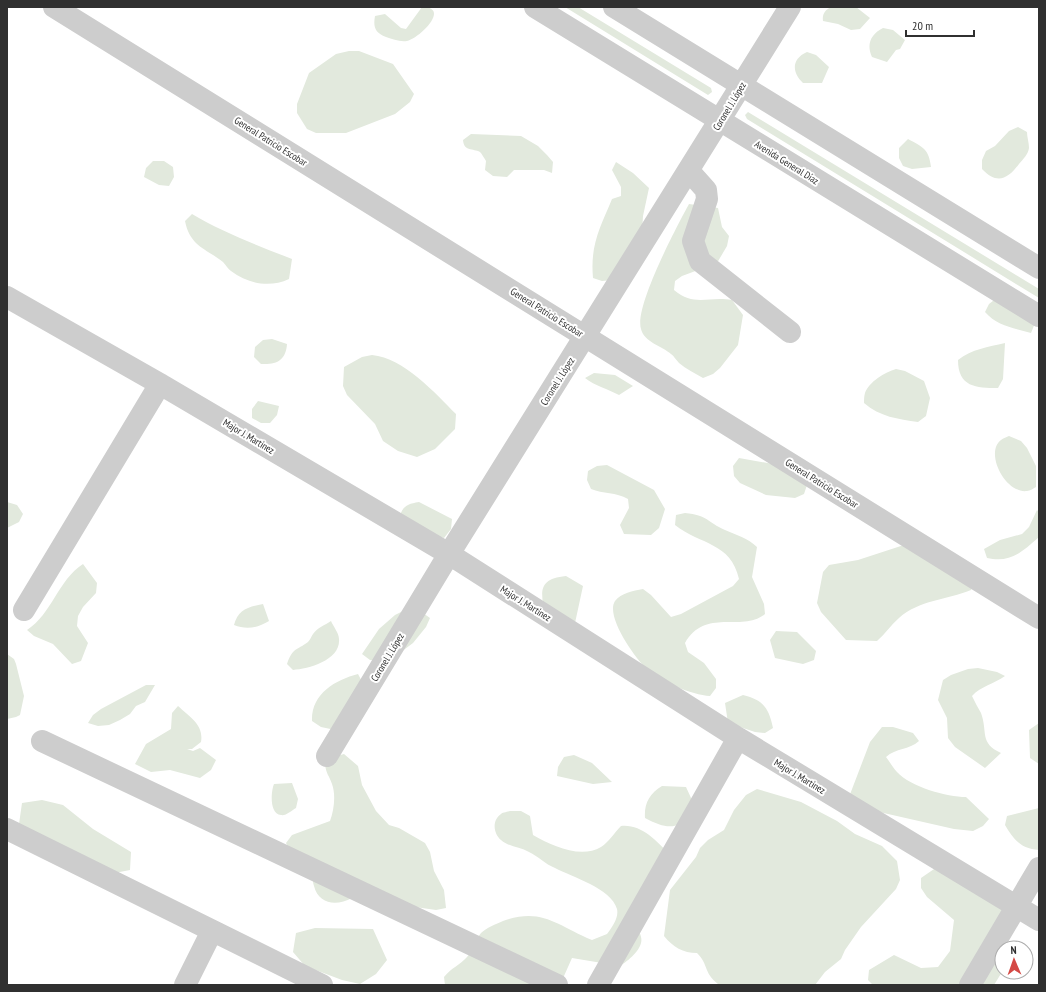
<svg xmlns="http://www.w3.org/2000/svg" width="1046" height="992" viewBox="0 0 1046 992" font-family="'PT Sans Narrow',sans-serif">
<rect width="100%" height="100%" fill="#fff"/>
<path fill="#e2e9dd" d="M422,7C451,7 420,38 407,41C399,42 393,39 386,37C375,33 373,27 375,16L385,14L401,28L406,29Z
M565,7H578L711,88L712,92L708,95Z
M831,7H856L870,18L860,29L851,30L838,24L823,21C822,14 825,10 831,7Z
M883,28L893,30L905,40L900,49L896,50L887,62L872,57C866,44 871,34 883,28Z
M349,51H359L393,64L414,94L410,102L395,114L346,133H316L307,129L297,113V104L309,73L336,54Z
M807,52L816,55L829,67L822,83H803C792,73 791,59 807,52Z
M748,112L1039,289V298L747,119L745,115Z
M1018,127L1027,132C1027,137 1029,143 1029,148C1028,155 1023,159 1019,164C1008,179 997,185 982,169V160L986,151L995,146L1009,131Z
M471,134L521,136L538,146L547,155L553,162L552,173L544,170H514L507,177L493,176L485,170L486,161C484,158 482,154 480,152C473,148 464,152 463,140Z
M908,139C923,147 929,149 931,167L912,169L903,166L899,158V148Z
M153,161H164L173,167L174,177L169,186L159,185L144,177L146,168Z
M616,162L633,173L649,188L643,216L641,248L612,280L602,281L593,278C590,245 600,228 612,199L621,196V187L612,170Z
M689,204L718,208L722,227L729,236L727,246L717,263L682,276L675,281L674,290C694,307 708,296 732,300L743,315L738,345L720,368L713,374L703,378C695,373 686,369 679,363C676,360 674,356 671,354C662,346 644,342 641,329C634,307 677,226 689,204Z
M192,214C222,232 259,246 292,259L289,279C270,288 248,284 231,271C228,269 226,265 223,262C205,248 190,246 185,221Z
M998,297L1035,323L1031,333C1014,328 997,326 985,312L989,304Z
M272,339L287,344C286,360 277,365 261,364L254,357L255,347L263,340Z
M1005,343L1003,379L998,388C976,388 958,387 958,360C972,349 988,347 1005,343Z
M372,355C404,358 435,393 456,414L455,429L435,449L417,457L398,451L383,441L375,424L347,395L343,386L344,367L362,357Z
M896,369L905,371L924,381L930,398L926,416L918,422C898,419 880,417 864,403C864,400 864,396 865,393C869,382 885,372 896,369Z
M594,373L615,375L633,386L619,395C608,389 595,386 585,378Z
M258,401L279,406L277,415L270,423H261L252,418V409Z
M1009,436L1021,441L1027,448L1036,466V487C1034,488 1030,491 1027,491C1006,494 984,453 1001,440C1003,438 1007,437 1009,436Z
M739,458L779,465L807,485L804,494L795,498L766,495L740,483L734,476L733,466Z
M607,465L654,490L665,509L659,528L651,535L624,534L620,525L629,508L628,499C616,492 603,494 591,489L587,480L588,471L597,466Z
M7,502L17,505L23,514L19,522L7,528Z
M419,502L452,519L451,529L444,538L425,533L399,519C402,507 406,504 419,502Z
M1037,510L1039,512V537C1022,552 1011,563 987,558L984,549L1000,540L1022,534L1029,527Z
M685,513C708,515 707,522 725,530C736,535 748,538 757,547L752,577L764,604L765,614C742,633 706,607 685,643L688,652L704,663L716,679V688L710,696C692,695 659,681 646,668C635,658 605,616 615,601C621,593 633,591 643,589L651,595L671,617L681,614L733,586L739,579C731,542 700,545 675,525L676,515Z
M907,544L976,581L971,590C947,600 919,600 899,618C891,625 885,634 877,641L846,640L821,612L817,603L823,572L829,565L858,560Z
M83,564L97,583L96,593L83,607L78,616L77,626L88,643L81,661L72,664L53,644L34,636L27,630C52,614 58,580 83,564Z
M566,576L583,586L575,623L545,616C541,592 537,579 566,576Z
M263,604L269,621C258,628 246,630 234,625C238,610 247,607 263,604Z
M413,606L430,618L426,627L413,643L389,661L370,660L362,654L379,629L395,615Z
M331,621C333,626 339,633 339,639C341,660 309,669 293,670L287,664C293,647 296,651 308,642C310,640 311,637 313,634C317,628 325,625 331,621Z
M776,631L797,632L816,651L814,660L803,664L775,658L770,640Z
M7,654L14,659L16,664L24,696L20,715L16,717L7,719Z
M978,668L997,672L1005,676C994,684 981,686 972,696C975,702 978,708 981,713C988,732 979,743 1001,753L985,768L955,747L948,738L947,718L938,700L943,680L951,675L968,669Z
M358,674L368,693L340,731L321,727L312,721C311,694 335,680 358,674Z
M146,685H155L145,702L136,706L130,714L120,720L109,725L98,726L88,723L93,715L101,709Z
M743,695C764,700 769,709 773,728L765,733L755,732L728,723L725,703Z
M178,706C190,717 204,725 201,742L192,749H187L193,751L200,748L216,760L211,770L200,778L170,770L151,772L135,764L146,744L171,729L172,713Z
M1039,723V764L1030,758L1029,730Z
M882,727H893L913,733L919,741C909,750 896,748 886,757C890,762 893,768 897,772C911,787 947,797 966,797L989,819L983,826L973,831L954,829L866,809L849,797L870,742Z
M344,754L358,766L362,785L376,811L389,825L399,828L425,843L430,852L434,871L444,890L446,908L436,910L352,898C337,906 319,905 314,886C312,880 313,873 312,867L290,851L286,843L292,835L330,821C334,810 336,795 332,784C329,775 326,774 325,764L333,757Z
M574,755L592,763L612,782L593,784L557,776L558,767L564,757Z
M292,783L298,799L296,808C291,811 286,816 281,815C269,814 271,791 274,784Z
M662,786L686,787L697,811C677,829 670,831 645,818C644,804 649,794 662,786Z
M757,789L801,802L837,821L855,834L882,846L897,861L900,880L896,889L861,927L845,950L841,959L825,972L815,985L718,984C703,972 709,965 697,953C683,953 673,947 664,936L670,890L696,857L700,848L708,840L724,830L734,810L746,795Z
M42,800L63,805L93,829L131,852L130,870L94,877L19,824L22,803Z
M1039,808V850C1021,849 1014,840 1005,825L1007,816Z
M510,811H521L530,816L533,835C552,846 581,859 601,847C609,842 614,833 621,826C641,824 656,840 670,855L631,920C634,925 640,931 641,937C644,948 629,960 620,966L572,958L560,985H445L444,977C451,968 460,965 467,957C474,950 475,940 481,933C486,928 496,924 503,921C542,907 556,925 592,940L607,934C612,927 619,918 617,909C611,888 572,877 555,868C545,864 538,856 529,852C520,847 509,847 501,840C493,833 492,820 501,814C503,812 508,812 510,811Z
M937,867L997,899L1006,918L1005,948H1002V972L994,985H873L868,980L869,970L894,955L921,968L938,967L950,951L954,920L927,897L921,888V878Z
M315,928L373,929L387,960L376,974L360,984L342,980L305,966L293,952L296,933Z"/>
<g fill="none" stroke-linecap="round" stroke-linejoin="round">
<path stroke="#cdcdcd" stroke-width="22" d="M54,7L1039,618
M535,7L1039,316
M614,7L1039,268
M689,171L706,190L707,199L693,241L700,261L790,332
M7,297L160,384L449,554L738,738L1039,920
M24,610L160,384
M42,741L557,985
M327,756L449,554L790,7
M7,829L322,985
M185,985L212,931
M598,985L738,738
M970,985L1039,868"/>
</g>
<g text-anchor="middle" stroke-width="4" stroke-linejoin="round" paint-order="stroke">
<g font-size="10" fill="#303030" stroke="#fff">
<text transform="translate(729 106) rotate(-59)" y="4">Coronel J. López</text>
<text transform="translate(271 141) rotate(32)" y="4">General Patricio Escobar</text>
<text transform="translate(787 162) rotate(32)" y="4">Avenida General Diaz</text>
<text transform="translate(547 312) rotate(32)" y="4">General Patricio Escobar</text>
<text transform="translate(557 381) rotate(-58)" y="4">Coronel J. López</text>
<text transform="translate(249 436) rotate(31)" y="4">Major J. Martinez</text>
<text transform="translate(822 483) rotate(32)" y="4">General Patricio Escobar</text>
<text transform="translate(526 603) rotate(32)" y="4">Major J. Martinez</text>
<text transform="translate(387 657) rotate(-59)" y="4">Coronel J. López</text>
<text transform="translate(800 776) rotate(31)" y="4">Major J. Martinez</text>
</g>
</g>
<rect width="1046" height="992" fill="none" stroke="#303030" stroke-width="16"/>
<g transform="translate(1014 960) rotate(358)"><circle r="19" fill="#ffffff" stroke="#acacac"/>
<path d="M0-3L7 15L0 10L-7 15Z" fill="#d44945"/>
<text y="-6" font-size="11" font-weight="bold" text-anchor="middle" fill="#303030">N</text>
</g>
<path d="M906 30v6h68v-6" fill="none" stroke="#303030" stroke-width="2"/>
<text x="912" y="30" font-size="12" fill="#303030" stroke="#ffffff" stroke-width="3" paint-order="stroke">20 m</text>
</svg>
